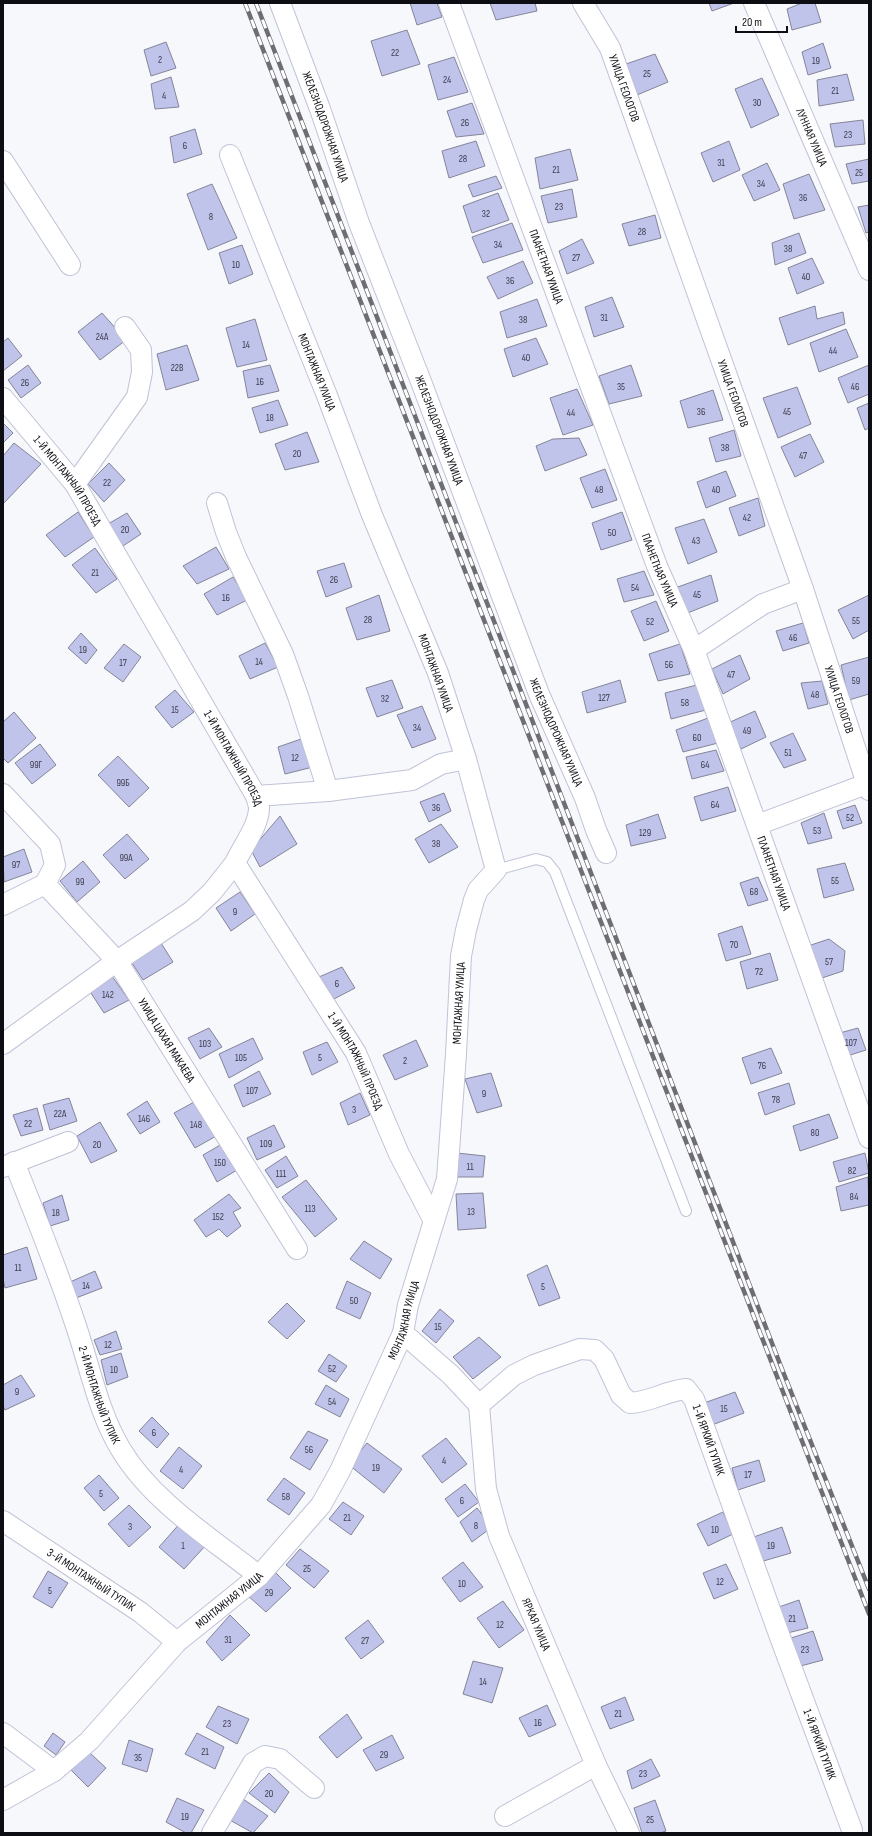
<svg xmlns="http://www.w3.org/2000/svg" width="872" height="1836" viewBox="0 0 872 1836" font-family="'Sofia Sans Condensed',sans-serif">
<rect width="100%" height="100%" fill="#f7f8fc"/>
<path fill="#c0c3ea" stroke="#848599" d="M410,3H437L442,17L417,25Z
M490,3H535L537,11L496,20Z
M709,3H734L712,11Z
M802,3H815L821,22L792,30L787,9Z
M407,30L420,64L382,76L371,41Z
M166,42L176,68L151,76L144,50Z
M823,43L831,68L808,75L802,52Z
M655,54L668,82L637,95L626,64Z
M454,57L468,92L438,100L428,65Z
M847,74L854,100L819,106L817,80Z
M171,77L179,107L155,109L151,84Z
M762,78L779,115L751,128L735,89Z
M472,103L484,134L456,137L447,111Z
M863,120L865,144L835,147L830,124Z
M195,129L202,154L174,163L170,137Z
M476,141L485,166L449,178L442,151Z
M729,141L740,170L713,182L701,153Z
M570,149L578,180L540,189L535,158Z
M869,159V181L852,184L846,164Z
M767,163L780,190L754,201L742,175Z
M809,174L825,210L794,219L783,184Z
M496,176L502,188L473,197L468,185Z
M212,184L237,238L208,250L187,194Z
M572,189L577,217L548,223L541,196Z
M498,193L509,220L472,233L463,206Z
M869,205V232L866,233L858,207Z
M655,215L661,238L629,246L622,224Z
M512,223L523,250L483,263L472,237Z
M799,233L806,253L775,265L772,243Z
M582,239L594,263L567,274L559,251Z
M242,245L253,274L229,284L219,253Z
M812,258L824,283L797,294L788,268Z
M523,261L533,283L498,299L487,277Z
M612,297L624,327L594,337L585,307Z
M537,299L547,326L507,338L500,312Z
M815,306L817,319L843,312L845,324L788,345L779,318Z
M102,313L126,340L100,360L78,332Z
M255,319L267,360L237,367L226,328Z
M846,329L858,357L819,372L810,343Z
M8,338L22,356L3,371V342Z
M536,338L548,364L513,377L504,349Z
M187,345L199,380L166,390L157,354Z
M28,365L41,383L21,398L8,380Z
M270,365L279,391L248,398L243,371Z
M631,365L642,396L609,404L599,376Z
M869,365V394L848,403L838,378Z
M797,387L811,424L778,438L763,398Z
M577,389L593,425L563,435L550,398Z
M713,390L723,420L688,428L680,401Z
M278,400L288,425L260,433L252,408Z
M869,403V428L865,430L857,408Z
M3,423L13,433L3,443Z
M734,430L741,456L716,462L709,438Z
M307,432L319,462L285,470L275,444Z
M810,434L824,462L795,477L781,447Z
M579,438L587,455L545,471L536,446L553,439Z
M14,443L41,464L3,504V456Z
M109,463L125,480L104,502L88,484Z
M605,469L617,500L592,508L580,478Z
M726,471L736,496L706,508L697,482Z
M758,498L765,526L739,536L729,508Z
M78,512L94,537L65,557L46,535Z
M622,512L632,540L601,550L592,523Z
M127,513L141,534L123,546L108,524Z
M704,519L717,552L688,564L675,528Z
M216,547L229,569L197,584L183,566Z
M95,548L117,579L96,593L72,565Z
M344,563L352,587L326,597L317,571Z
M644,571L654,595L624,602L617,579Z
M711,575L718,601L685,614L675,588Z
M233,577L247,600L217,615L204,594Z
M379,595L390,631L357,640L346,608Z
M869,595V630L853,639L838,610Z
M656,601L669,631L644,641L631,611Z
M803,623L809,643L783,651L776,631Z
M81,633L97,650L86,664L68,648Z
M265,643L278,667L250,679L239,656Z
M124,644L141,657L123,682L104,668Z
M680,644L690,674L658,681L649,654Z
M740,655L750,679L723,694L712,669Z
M869,657V694L849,700L841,665Z
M392,680L403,708L377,717L366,688Z
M620,680L626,702L587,713L582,692Z
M822,681L828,704L808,709L801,683Z
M697,685L706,710L671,719L665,693Z
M175,690L194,712L172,728L155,707Z
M422,706L436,739L412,748L397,715Z
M755,711L766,737L741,749L728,723Z
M14,712L36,738L8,763L3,758V722Z
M708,718L718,743L683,752L676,730Z
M793,733L806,760L784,768L770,743Z
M304,738L313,767L285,774L278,747Z
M40,744L56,765L32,784L15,763Z
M716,750L724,771L692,779L686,757Z
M118,756L149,788L129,807L98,775Z
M728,787L736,811L701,821L694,797Z
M444,793L451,811L429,822L420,802Z
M855,805L862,823L843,829L837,811Z
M824,813L832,838L808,844L801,823Z
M658,814L666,838L631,846L626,825Z
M280,816L297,844L260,867L251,850Z
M441,824L458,847L429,863L415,839Z
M127,834L149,859L125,879L103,855Z
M24,849L32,872L4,882L3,857Z
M83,861L100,882L77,902L60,881Z
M845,863L854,890L824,898L817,869Z
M758,877L768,900L748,906L740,883Z
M240,892L255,914L231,931L216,908Z
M742,926L751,954L726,961L718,934Z
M829,939L845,951L843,971L819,979L808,946Z
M161,943L173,962L143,980L132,963Z
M770,953L778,980L747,989L740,962Z
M342,967L355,988L334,999L319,977Z
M109,972L129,1000L104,1013L87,987Z
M209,1028L222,1047L200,1059L188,1038Z
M858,1028L866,1050L844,1057L836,1034Z
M253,1038L263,1059L229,1078L219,1054Z
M416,1040L428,1066L395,1080L383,1055Z
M327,1042L338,1062L312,1075L303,1052Z
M771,1048L782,1073L751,1084L742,1058Z
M259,1071L271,1094L243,1107L234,1085Z
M491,1073L502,1106L477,1113L465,1079Z
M789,1083L795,1104L765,1115L758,1093Z
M360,1093L370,1115L348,1125L340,1103Z
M69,1098L77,1121L50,1130L43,1105Z
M147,1101L160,1122L140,1134L127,1114Z
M196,1101L218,1135L195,1148L174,1113Z
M37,1108L43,1130L21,1136L13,1115Z
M829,1114L838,1138L800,1151L793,1126Z
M100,1122L117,1151L91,1163L77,1136Z
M274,1125L285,1147L257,1160L247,1138Z
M222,1144L237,1170L217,1182L203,1155Z
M457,1153L485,1156L483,1177H454Z
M865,1153L869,1173L839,1182L833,1162Z
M286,1156L298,1176L277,1188L265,1170Z
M868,1177L869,1205L841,1211L836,1187Z
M306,1180L337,1219L315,1237L282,1197Z
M483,1193L486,1228L458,1230L456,1194Z
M229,1194L241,1208L233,1212L241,1226L227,1237L219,1229L206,1237L194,1220Z
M62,1195L69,1220L50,1226L43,1203Z
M364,1241L392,1259L380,1279L350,1259Z
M27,1247L37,1279L5,1288L3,1279V1255Z
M547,1265L560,1298L539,1306L527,1275Z
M95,1271L102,1288L76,1298L70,1282Z
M347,1281L371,1293L360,1319L336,1308Z
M287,1303L305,1321L287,1339L268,1322Z
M440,1309L454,1321L436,1343L422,1331Z
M116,1331L122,1349L100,1355L94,1340Z
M479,1337L501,1357L473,1379L453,1357Z
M121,1353L128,1377L107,1385L101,1360Z
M329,1354L347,1366L336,1382L318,1371Z
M21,1375L35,1396L5,1410L3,1406V1385Z
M326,1385L349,1399L340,1417L315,1404Z
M735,1392L744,1413L712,1425L704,1403Z
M152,1417L169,1434L157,1448L139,1431Z
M308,1431L328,1440L310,1470L290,1458Z
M446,1438L467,1464L442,1483L422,1456Z
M367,1443L402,1469L384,1493L349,1465Z
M179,1447L202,1466L183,1489L160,1471Z
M759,1460L765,1481L738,1490L732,1468Z
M99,1475L119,1498L104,1511L84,1488Z
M284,1478L305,1493L289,1515L267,1500Z
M465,1484L479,1502L458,1517L445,1499Z
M343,1502L364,1516L351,1535L329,1519Z
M129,1505L151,1527L129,1547L108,1524Z
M477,1508L492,1527L472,1542L460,1522Z
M723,1512L733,1534L708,1546L697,1524Z
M182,1521L207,1544L184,1569L159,1547Z
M782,1527L791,1553L760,1562L751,1538Z
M300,1549L329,1571L314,1588L286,1565Z
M463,1562L483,1587L460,1602L442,1578Z
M726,1564L738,1589L714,1599L703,1573Z
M272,1569L291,1588L266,1612L247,1595Z
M48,1571L68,1583L52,1608L33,1597Z
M799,1600L808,1628L783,1634L776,1608Z
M503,1601L524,1630L499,1648L477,1618Z
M230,1615L250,1635L222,1661L206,1642Z
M368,1620L384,1642L361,1659L345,1638Z
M813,1631L823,1660L797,1667L788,1639Z
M473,1661L503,1668L492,1703L463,1694Z
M625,1697L634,1720L610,1729L601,1707Z
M547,1705L556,1725L529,1737L519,1718Z
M218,1706L249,1719L237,1744L206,1727Z
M347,1714L362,1738L337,1758L319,1737Z
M53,1733L65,1742L56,1755L44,1746Z
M197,1733L224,1747L215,1769L185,1754Z
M392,1735L404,1758L376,1771L363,1750Z
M129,1740L153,1749L147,1772L122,1764Z
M90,1753L106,1768L88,1787L71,1770Z
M651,1759L660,1776L632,1789L627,1771Z
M269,1773L289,1792L275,1813L249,1793Z
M177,1798L204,1810L191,1833H186L166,1822Z
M243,1799L268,1816L253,1833L228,1819Z
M655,1800L666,1831L660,1833H642L634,1808Z"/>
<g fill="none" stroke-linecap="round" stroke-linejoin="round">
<g stroke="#c0c2d7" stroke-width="12">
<path id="service" d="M496,870L536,859L547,862L555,872L686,1211"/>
</g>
<g stroke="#c0c2d7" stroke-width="22">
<g id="minor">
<path id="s1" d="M280,3L320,109L359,223L420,379L539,694L585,798L596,830L606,853"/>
<path id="s2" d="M449,3L657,566L694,650L869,1138"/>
<path id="s3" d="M583,3L610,48L803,589L869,790"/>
<path id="s4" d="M754,3L869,270"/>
<path d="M3,161L70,265"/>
<path id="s5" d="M3,398L75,484L256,796C257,800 259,805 259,808C259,826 242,847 235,863L356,1053L399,1154L434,1221"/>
<path d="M75,484L137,397L142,372L141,350L125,327"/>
<path d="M217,503L226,532L236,557L283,654L298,696L328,791"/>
<path d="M694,650L763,604L803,589"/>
<path d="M3,794L50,844L55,865L45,884"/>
<path d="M256,796L328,791L412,780L441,764L466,759"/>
<path d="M757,825L869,783"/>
<path id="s6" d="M3,905L45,884L117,961L297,1249"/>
<path d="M3,1044L117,961L192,911L212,892L235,863"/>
<path id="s7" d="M14,1162C36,1217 58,1271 76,1326C90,1367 98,1411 120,1448C151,1501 211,1538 259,1576"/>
<path d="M3,1167L68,1142"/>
<path d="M403,1333L451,1375L479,1405"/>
<path id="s8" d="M479,1405L514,1375L534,1365L580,1349L595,1350L604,1359L621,1395L630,1403C651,1402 665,1391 686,1389L694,1399L780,1637L852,1830"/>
<path id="s9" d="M479,1405L486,1489L499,1536L596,1765L629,1833"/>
<path id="s10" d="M3,1521L140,1612L177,1642"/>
<path d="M3,1733L54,1771"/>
<path id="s11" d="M3,1800L54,1771L89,1741L177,1642L259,1576L321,1505L340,1471L403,1333L408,1305L447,1179L456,1054L461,956L466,930L474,900L478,890L496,870L466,759L438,673L372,515L326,393L230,155"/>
<path d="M505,1816L596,1765"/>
<path d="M212,1833L253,1763L265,1756L280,1759L314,1788"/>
</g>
</g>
<use href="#service" stroke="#fff" stroke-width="10"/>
<use href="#minor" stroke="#fff" stroke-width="20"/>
<g stroke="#6d6d73" stroke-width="4.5">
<path id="rail" d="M245,3L869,1614
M256,3L780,1364L869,1589"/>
</g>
<use href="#rail" stroke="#fff" stroke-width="3" stroke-dasharray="9" stroke-linecap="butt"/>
</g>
<g text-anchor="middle" stroke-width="3" stroke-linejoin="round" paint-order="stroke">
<g font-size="10" fill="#3a3a4a">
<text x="395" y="56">22</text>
<text x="160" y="63">2</text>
<text x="816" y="64">19</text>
<text x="647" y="77">25</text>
<text x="447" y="83">24</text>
<text x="835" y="94">21</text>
<text x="164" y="99">4</text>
<text x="757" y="106">30</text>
<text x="465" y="126">26</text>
<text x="848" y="138">23</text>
<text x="185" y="149">6</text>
<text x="463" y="162">28</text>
<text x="721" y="166">31</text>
<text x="556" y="173">21</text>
<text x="859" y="176">25</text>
<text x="761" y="187">34</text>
<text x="803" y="201">36</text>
<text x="559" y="210">23</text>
<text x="486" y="217">32</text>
<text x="211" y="220">8</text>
<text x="642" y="235">28</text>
<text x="498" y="248">34</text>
<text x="788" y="252">38</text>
<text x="576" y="261">27</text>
<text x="236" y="268">10</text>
<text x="806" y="280">40</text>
<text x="510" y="284">36</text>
<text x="604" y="321">31</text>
<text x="523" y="323">38</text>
<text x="102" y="340">24А</text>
<text x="246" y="348">14</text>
<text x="833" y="354">44</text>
<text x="526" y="361">40</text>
<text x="177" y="371">22В</text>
<text x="260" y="385">16</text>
<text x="25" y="386">26</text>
<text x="621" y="390">35</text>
<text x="855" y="390">46</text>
<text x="701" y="415">36</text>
<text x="787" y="415">45</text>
<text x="571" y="416">44</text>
<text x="270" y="421">18</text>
<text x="725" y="451">38</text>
<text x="297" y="457">20</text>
<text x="803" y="459">47</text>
<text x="107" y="486">22</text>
<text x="599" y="493">48</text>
<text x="716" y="493">40</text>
<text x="747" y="521">42</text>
<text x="125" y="533">20</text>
<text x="612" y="536">50</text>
<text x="696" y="544">43</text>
<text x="95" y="576">21</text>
<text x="334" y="583">26</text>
<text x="635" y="591">54</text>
<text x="697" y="598">45</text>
<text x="226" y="601">16</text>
<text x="368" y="623">28</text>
<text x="856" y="624">55</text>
<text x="650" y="625">52</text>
<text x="793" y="641">46</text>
<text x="83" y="653">19</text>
<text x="259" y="665">14</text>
<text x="123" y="666">17</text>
<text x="669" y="668">56</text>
<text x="731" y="678">47</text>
<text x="856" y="684">59</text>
<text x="815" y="698">48</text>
<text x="604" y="701">127</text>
<text x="385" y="702">32</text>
<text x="685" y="706">58</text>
<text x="175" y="713">15</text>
<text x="417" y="731">34</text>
<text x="747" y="734">49</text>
<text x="697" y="741">60</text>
<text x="788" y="756">51</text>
<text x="295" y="761">12</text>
<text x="36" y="768">99Г</text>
<text x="705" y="768">64</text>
<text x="123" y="786">99Б</text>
<text x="715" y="808">64</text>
<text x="436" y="811">36</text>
<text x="850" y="821">52</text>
<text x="817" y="834">53</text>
<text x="645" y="836">129</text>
<text x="436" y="847">38</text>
<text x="126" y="861">99А</text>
<text x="16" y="868">97</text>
<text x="835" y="884">55</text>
<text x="80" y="885">99</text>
<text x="754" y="895">68</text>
<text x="235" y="915">9</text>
<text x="734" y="948">70</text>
<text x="829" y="965">57</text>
<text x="759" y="975">72</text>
<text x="337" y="987">6</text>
<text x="108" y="998">142</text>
<text x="851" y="1046">107</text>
<text x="205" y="1047">103</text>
<text x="241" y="1061">105</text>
<text x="320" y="1061">5</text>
<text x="405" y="1064">2</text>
<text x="762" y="1069">76</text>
<text x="252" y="1094">107</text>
<text x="484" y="1097">9</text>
<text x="776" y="1103">78</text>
<text x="354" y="1113">3</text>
<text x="60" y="1117">22А</text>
<text x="144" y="1122">146</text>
<text x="28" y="1127">22</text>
<text x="196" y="1128">148</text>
<text x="815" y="1136">80</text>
<text x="266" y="1147">109</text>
<text x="97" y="1148">20</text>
<text x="220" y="1166">150</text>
<text x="470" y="1170">11</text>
<text x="852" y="1174">82</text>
<text x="281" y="1177">111</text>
<text x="854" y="1200">84</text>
<text x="310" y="1212">113</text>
<text x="471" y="1215">13</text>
<text x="56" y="1216">18</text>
<text x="218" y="1220">152</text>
<text x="18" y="1271">11</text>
<text x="86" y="1289">14</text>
<text x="543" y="1290">5</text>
<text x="354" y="1304">50</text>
<text x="438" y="1330">15</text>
<text x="108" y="1348">12</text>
<text x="332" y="1372">52</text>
<text x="114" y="1373">10</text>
<text x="17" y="1395">9</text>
<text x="332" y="1405">54</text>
<text x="724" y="1412">15</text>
<text x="154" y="1436">6</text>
<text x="309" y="1453">56</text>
<text x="444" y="1464">4</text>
<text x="376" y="1471">19</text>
<text x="181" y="1473">4</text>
<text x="748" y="1478">17</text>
<text x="101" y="1497">5</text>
<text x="286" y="1500">58</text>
<text x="462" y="1504">6</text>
<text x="347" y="1521">21</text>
<text x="476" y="1529">8</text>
<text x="130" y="1530">3</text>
<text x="715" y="1533">10</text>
<text x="183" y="1549">1</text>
<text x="771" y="1549">19</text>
<text x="307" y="1572">25</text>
<text x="720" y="1585">12</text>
<text x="462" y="1587">10</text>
<text x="50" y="1594">5</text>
<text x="269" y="1596">29</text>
<text x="792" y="1622">21</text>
<text x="500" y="1628">12</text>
<text x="228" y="1643">31</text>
<text x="365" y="1644">27</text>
<text x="805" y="1653">23</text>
<text x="483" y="1685">14</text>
<text x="618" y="1717">21</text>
<text x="538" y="1726">16</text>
<text x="227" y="1727">23</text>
<text x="205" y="1755">21</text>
<text x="384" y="1758">29</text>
<text x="138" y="1761">35</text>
<text x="643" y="1777">23</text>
<text x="269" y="1797">20</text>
<text x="185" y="1820">19</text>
<text x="650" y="1823">25</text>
</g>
<g font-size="12" fill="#0d0d14" stroke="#fff">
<text dy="4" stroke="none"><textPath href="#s3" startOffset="95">УЛИЦА ГЕОЛОГОВ</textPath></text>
<text dy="4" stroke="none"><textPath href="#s1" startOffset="132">ЖЕЛЕЗНОДОРОЖНАЯ УЛИЦА</textPath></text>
<text dy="4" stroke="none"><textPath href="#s4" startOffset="146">ЛУННАЯ УЛИЦА</textPath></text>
<text dy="4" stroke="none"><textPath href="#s2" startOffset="281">ПЛАНЕТНАЯ УЛИЦА</textPath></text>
<text transform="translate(317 372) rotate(68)" y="4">МОНТАЖНАЯ УЛИЦА</text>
<text dy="4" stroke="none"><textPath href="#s3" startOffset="419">УЛИЦА ГЕОЛОГОВ</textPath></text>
<text dy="4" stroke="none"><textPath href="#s1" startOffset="456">ЖЕЛЕЗНОДОРОЖНАЯ УЛИЦА</textPath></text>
<text dy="4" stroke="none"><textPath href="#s5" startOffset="105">1-Й МОНТАЖНЫЙ ПРОЕЗД</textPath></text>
<text dy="4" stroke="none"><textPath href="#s2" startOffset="605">ПЛАНЕТНАЯ УЛИЦА</textPath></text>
<text transform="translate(436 673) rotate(70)" y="4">МОНТАЖНАЯ УЛИЦА</text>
<text dy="4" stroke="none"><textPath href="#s3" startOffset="743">УЛИЦА ГЕОЛОГОВ</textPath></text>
<text dy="4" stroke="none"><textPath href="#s1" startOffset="780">ЖЕЛЕЗНОДОРОЖНАЯ УЛИЦА</textPath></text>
<text dy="4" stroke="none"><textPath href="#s5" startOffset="429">1-Й МОНТАЖНЫЙ ПРОЕЗД</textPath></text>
<text dy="4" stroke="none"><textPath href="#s2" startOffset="929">ПЛАНЕТНАЯ УЛИЦА</textPath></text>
<text dy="4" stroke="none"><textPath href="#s11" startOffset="964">МОНТАЖНАЯ УЛИЦА</textPath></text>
<text dy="4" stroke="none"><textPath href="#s6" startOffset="246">УЛИЦА ЦАХАЯ МАКАЕВА</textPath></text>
<text dy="4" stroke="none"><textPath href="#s5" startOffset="778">1-Й МОНТАЖНЫЙ ПРОЕЗД</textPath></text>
<text dy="4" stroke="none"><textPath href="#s11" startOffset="640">МОНТАЖНАЯ УЛИЦА</textPath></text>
<text dy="4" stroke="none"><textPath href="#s7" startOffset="248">2-Й МОНТАЖНЫЙ ТУПИК</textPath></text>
<text dy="4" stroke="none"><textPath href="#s8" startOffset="311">1-Й ЯРКИЙ ТУПИК</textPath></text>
<text dy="4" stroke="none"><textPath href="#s10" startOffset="106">3-Й МОНТАЖНЫЙ ТУПИК</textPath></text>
<text dy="4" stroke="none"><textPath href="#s11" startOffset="304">МОНТАЖНАЯ УЛИЦА</textPath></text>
<text dy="4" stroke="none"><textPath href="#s9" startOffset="229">ЯРКАЯ УЛИЦА</textPath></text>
<text dy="4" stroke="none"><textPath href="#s8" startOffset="635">1-Й ЯРКИЙ ТУПИК</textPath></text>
</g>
</g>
<rect width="872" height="1836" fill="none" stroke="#0d0d14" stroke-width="8"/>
<path d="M736 26v6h51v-6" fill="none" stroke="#0d0d14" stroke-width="2"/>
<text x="742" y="26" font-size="12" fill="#0d0d14" stroke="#ffffff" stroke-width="3" paint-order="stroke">20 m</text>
</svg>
